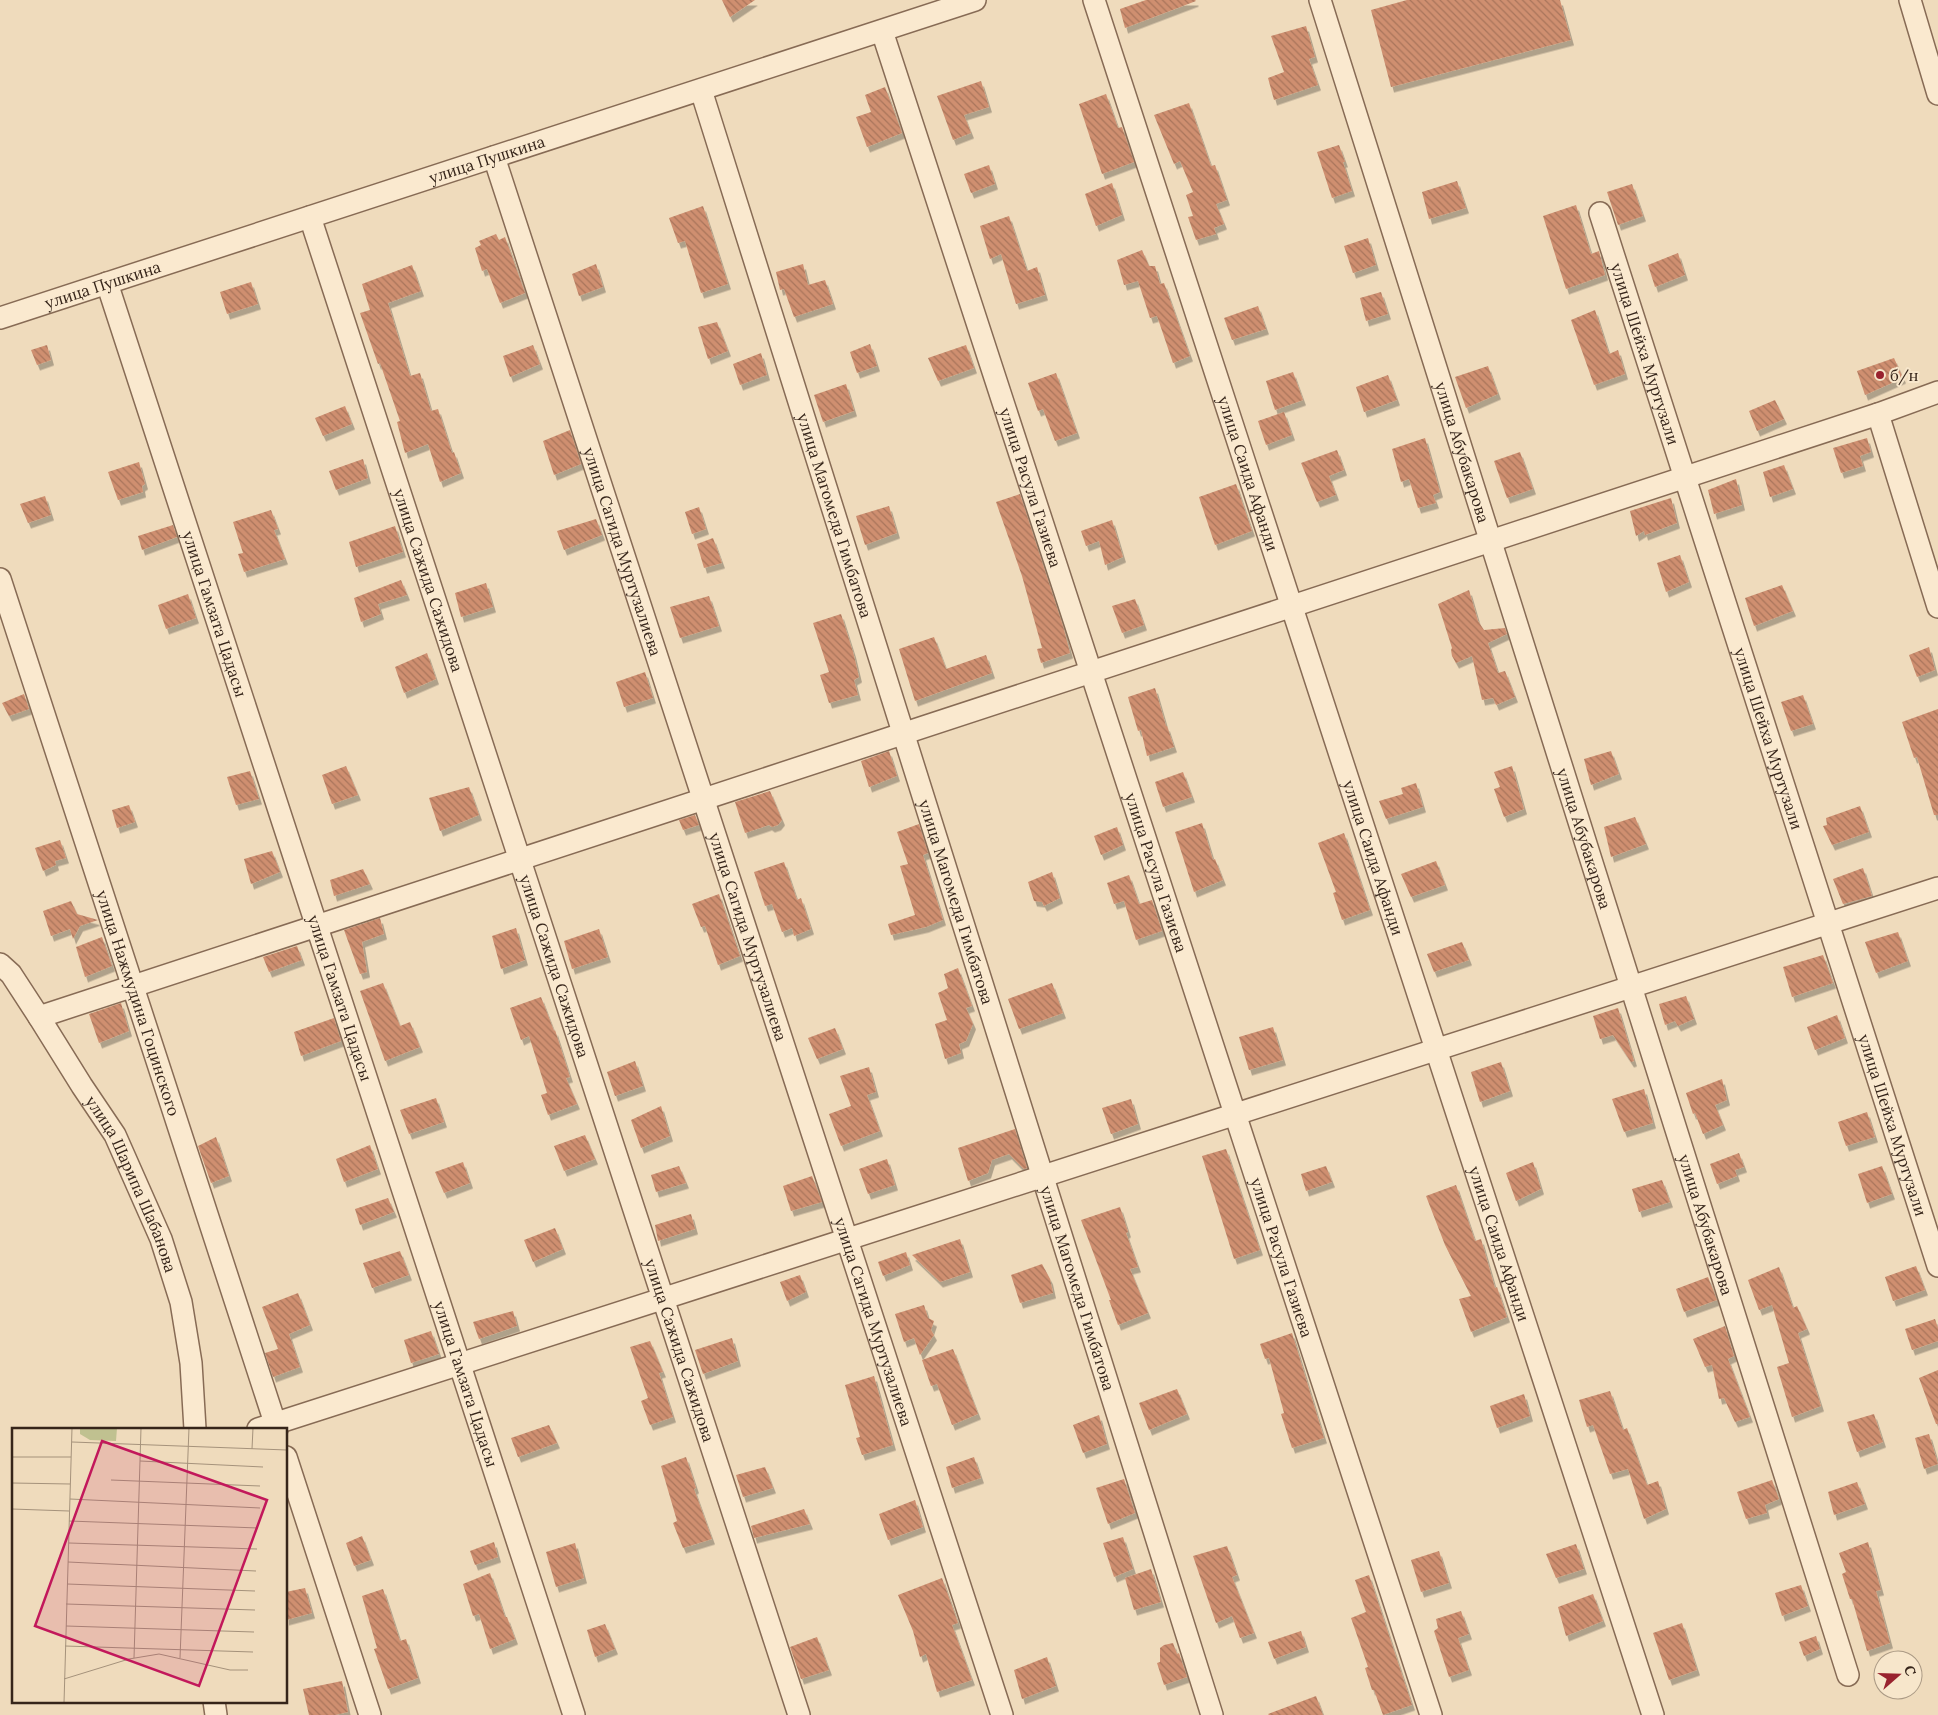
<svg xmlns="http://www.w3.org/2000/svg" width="1938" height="1715" viewBox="0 0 1938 1715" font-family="Lora,serif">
<defs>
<pattern id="building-back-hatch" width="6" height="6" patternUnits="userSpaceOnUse" patternTransform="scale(1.25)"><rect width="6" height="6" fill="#cf8f70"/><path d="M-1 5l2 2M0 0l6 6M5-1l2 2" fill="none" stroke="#a9755b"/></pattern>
<filter id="shadow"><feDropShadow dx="3" dy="5.5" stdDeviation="0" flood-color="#0004"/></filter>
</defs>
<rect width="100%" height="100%" fill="#efdbbc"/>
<path fill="url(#building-back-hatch)" filter="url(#shadow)" d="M722,0H755L730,17Z
M1146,0H1195L1196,1L1125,28L1120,9Z
M1407,0H1560L1571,40L1391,87L1371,10Z
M1306,26L1315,57L1309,59L1318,85L1274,100L1268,78L1284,72L1271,36Z
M981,81L989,107L964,115L971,133L953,140L937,96Z
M885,87L902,133L867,147L856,117L871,112L865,95Z
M1106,94L1118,128L1122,127L1134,162L1102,174L1079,104Z
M1189,103L1211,166L1215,165L1227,200L1216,204L1224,224L1214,228L1216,234L1196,240L1188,217L1193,216L1186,195L1193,192L1180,161L1174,164L1154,115Z
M1339,145L1345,162H1343L1352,191L1332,198L1317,152Z
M989,165L995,184L971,193L964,174Z
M1457,181L1466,208L1429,219L1422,192Z
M1112,183L1122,215L1096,226L1085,194Z
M1632,184L1643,216L1618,225L1607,192Z
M1576,205L1591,254L1599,251L1605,275L1566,289L1543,216Z
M703,206L728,284L701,293L685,241L678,243L669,218Z
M1009,216L1027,271L1037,267L1045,295L1016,304L1001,254L990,259L980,226Z
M496,234L499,240L505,237L525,293L500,303L487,269L482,271L475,248L481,245L479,241Z
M1368,238L1376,265L1353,273L1344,246Z
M1142,250L1149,266H1155L1160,284L1164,283L1190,356L1173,363L1157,316L1150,318L1138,281L1124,285L1117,260Z
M1678,253L1685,275L1655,287L1648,265Z
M596,264L603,287L579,296L572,274Z
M803,264L808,285L825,280L833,304L794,317L784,289L780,290L776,272Z
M412,265L421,291L388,303L410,376L420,373L431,411L438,409L452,453L454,452L461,473L440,482L428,444L405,453L397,422L400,421L380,363L378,364L360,313L370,310L362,284Z
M251,282L258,304L227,314L220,292Z
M1381,292L1388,314L1366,321L1360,298Z
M1258,306L1266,329L1232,340L1224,318Z
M1595,310L1609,354L1618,350L1625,374L1594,385L1571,320Z
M717,322L728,351L708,359L698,327Z
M870,344L877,366L857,373L850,352Z
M47,345L51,360L37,365L31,350Z
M533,345L540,364L510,377L503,356Z
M966,345L974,368L938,381L928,358Z
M761,353L767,375L740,385L733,364Z
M1894,358L1903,378L1865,395L1857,371Z
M1488,366L1498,394L1466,408L1455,377Z
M1293,372L1303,400L1275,410L1266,381Z
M1056,373L1077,433L1055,441L1043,409L1038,411L1028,383Z
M1388,375L1397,400L1364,412L1356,387Z
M846,384L854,411L823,422L814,395Z
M1775,400L1784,419L1757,431L1749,411Z
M345,406L352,424L323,436L315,418Z
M1284,412L1292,435L1266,445L1258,421Z
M570,430L581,464L554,475L543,441Z
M1425,438L1440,492L1433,495L1436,503L1418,508L1409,479L1401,482L1392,449Z
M1867,438L1871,452L1860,456L1863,466L1841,473L1833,448Z
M1337,450L1344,470L1329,476L1336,495L1317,502L1301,463Z
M1520,452L1533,489L1507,498L1494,461Z
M363,459L368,478L336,490L329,471Z
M139,462L145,484L142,486L143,492L118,500L108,472Z
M1784,465L1793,489L1770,497L1763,472Z
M1736,479L1742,505L1714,514L1708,490Z
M1236,484L1252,531L1215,545L1199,497Z
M1020,494L1063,626L1070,653L1041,663L1037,649L1042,648L1022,576L996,502Z
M45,496L51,515L28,523L20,504Z
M1671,498L1677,523L1645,535L1644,531L1636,536L1630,511Z
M889,506L897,533L865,545L856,516Z
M699,507L706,529L692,534L685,512Z
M271,510L278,529L274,530L285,559L244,572L238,554L243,553L233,522Z
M596,519L602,535L564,550L557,531Z
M1112,520L1123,557L1105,565L1099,541L1086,546L1081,531Z
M173,525L177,537L142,550L138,536Z
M395,526L403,552L356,567L349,542Z
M713,538L722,563L704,568L697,544Z
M1680,555L1689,582L1666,592L1657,563Z
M401,580L407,595L378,604L381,614L361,622L354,598Z
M486,583L493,607L461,617L455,593Z
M1782,585L1793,611L1754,626L1745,598Z
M1469,590L1478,621L1484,630L1505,628L1507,634L1488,643L1498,673L1505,671L1515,697L1496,705L1493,698L1482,700L1472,656L1456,663L1452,656L1451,650L1452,648L1438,604Z
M188,594L196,618L166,629L158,605Z
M709,596L719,626L680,638L670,607Z
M1135,599L1144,625L1122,633L1112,606Z
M841,614L853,652L859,677L854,680L858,695L829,703L820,675L829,672L813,623Z
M934,637L946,669L986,655L992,673L915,701L899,649Z
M1929,647L1935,670L1917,677L1909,655Z
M427,653L436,679L404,693L395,667Z
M645,672L653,698L624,707L616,682Z
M1155,688L1166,726H1167L1174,747L1147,756L1141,730L1138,731L1128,697Z
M24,694L29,709L9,716L2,703Z
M1803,695L1813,724L1791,731L1781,702Z
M1938,709V815H1934L1917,757L1914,758L1902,722Z
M889,751L897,776L869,787L861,761Z
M1611,751L1619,774L1591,785L1584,759Z
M346,766L358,795L332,804L322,775Z
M1512,766L1524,809L1504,817L1494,789L1500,787L1494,772Z
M250,771L259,799L236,805L227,777Z
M1183,772L1192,797L1163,807L1155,782Z
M1416,783L1423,807L1386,819L1379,801L1403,794L1401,788Z
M469,787L479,815L440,831L429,798Z
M770,791L782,820L778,825L772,827L769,825L745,833L735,802Z
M129,805L135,822L117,828L112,810Z
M1860,806L1869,832L1832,845L1823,826L1827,825L1826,818Z
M695,815L699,825L683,830L679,820Z
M1635,817L1646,844L1611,857L1604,827Z
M1202,823L1213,860L1215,859L1223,880L1194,892L1175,832Z
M919,824L928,853L923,855L943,920L926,927L891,935L888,924L915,915L900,866L908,864L897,832Z
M1117,827L1123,845L1101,855L1094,836Z
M1344,833L1370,910L1342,920L1333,893L1336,892L1318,843Z
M60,840L66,858L55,861L56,865L43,871L35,848Z
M272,851L280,872L251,884L244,859Z
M1436,861L1445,885L1411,897L1401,874Z
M784,862L797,900L801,898L811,929L794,936L792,928L782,932L772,904L765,906L754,872Z
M1863,868L1872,896L1843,904L1833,879Z
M363,869L370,884L334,896L330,880Z
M1052,872L1060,898L1044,906L1042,902L1034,901L1028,882Z
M1129,875L1139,904L1152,900L1162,931L1136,940L1124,901L1114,904L1107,883Z
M719,894L740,956L718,965L705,926L701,927L692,904Z
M71,901L77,914L98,920L80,926L73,939L70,929L51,936L43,911Z
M380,918L384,934L362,942L367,972L360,974L344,930Z
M516,928L525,960L501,969L492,936Z
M599,929L608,957L572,969L564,941Z
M1898,932L1908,961L1876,973L1865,942Z
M102,937L112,966L85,977L76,947Z
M1462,942L1469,960L1434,972L1427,954Z
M297,946L302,960L269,972L263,957Z
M1823,955L1833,983L1792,997L1783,967Z
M958,968L972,1006L966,1008L973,1024L966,1041L959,1044L961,1053L945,1059L935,1024L947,1020L938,993L948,988L944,974Z
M383,983L400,1026L410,1022L420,1047L385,1061L360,991Z
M1052,983L1063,1013L1019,1029L1008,999Z
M1686,996L1694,1019L1678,1026L1675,1021L1665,1025L1659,1004Z
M541,997L554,1031L555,1030L570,1077L566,1078L577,1104L548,1115L541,1095L547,1093L529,1036L521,1040L510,1008Z
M121,1003L129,1031L99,1043L89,1014Z
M1618,1008L1634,1061L1631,1062L1613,1035L1600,1039L1593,1016Z
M1837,1015L1845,1038L1815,1050L1807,1027Z
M334,1018L341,1041L301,1056L294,1032Z
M1273,1027L1283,1060L1249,1070L1239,1037Z
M835,1028L843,1049L817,1059L808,1038Z
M635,1061L643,1086L615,1096L607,1072Z
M1501,1062L1510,1091L1480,1102L1471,1072Z
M869,1067L876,1092L867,1095L880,1131L841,1146L829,1114L851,1106L840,1076Z
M1722,1079L1727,1100L1715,1105L1723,1125L1703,1134L1695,1113L1693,1114L1686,1093Z
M1644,1089L1653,1123L1624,1132L1612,1099Z
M436,1098L444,1122L409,1134L400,1110Z
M1131,1099L1138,1124L1111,1134L1102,1108Z
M661,1106L670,1136L641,1148L631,1120Z
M1867,1112L1875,1137L1846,1146L1838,1122Z
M1015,1129L1027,1168L1024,1169L1009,1154L992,1160L988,1173L968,1181L958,1148Z
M585,1135L595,1159L564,1171L554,1146Z
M216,1137L229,1176L211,1183L198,1146Z
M370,1145L378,1169L344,1182L336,1159Z
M1226,1149L1260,1250L1234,1259L1202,1156Z
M1739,1153L1744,1167L1735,1170L1737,1176L1717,1184L1710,1164Z
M887,1159L895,1185L868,1194L859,1169Z
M463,1162L470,1183L444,1193L435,1172Z
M1533,1162L1541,1189L1516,1201L1506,1173Z
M679,1166L686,1183L656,1192L651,1175Z
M1326,1166L1332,1182L1306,1191L1301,1174Z
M1882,1166L1892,1194L1867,1203L1858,1174Z
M812,1176L822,1202L791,1211L783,1186Z
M1662,1180L1670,1202L1639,1212L1632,1189Z
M1456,1185L1475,1241L1481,1239L1495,1288L1497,1287L1507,1317L1471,1332L1459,1299L1471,1296L1445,1245L1426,1196Z
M388,1198L394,1212L360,1225L355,1209Z
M1120,1207L1128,1232L1126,1233L1138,1267L1130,1269L1148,1313L1118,1325L1109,1300H1111L1081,1220Z
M691,1214L695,1229L658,1241L655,1225Z
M555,1228L563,1249L533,1262L524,1240Z
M960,1239L970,1272L940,1282L912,1255Z
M400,1251L409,1275L372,1288L363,1263Z
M906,1252L910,1265L883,1276L878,1262Z
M1042,1264L1050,1279L1053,1293L1020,1303L1011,1275Z
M1916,1266L1925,1290L1893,1301L1885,1277Z
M1779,1267L1793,1308L1797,1306L1807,1329L1798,1333L1821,1406L1792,1417L1777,1367L1789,1363L1772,1305L1759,1310L1748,1280Z
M800,1275L806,1292L787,1301L780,1282Z
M1708,1277L1717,1300L1684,1312L1676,1289Z
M298,1293L310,1325L289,1334L300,1367L273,1377L265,1353L278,1349L262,1307Z
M924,1305L928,1318L934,1321L931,1330L934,1335L920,1355L914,1338L904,1342L895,1314Z
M513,1311L517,1326L479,1339L473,1322Z
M1935,1319L1938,1328V1341L1912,1350L1905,1329Z
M1725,1326L1734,1356L1728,1359L1750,1417L1735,1422L1724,1398L1719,1399L1712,1365L1705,1367L1693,1339Z
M431,1331L439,1354L411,1363L404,1340Z
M1292,1333L1324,1438L1292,1448L1281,1414L1284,1413L1269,1358L1265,1359L1260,1344Z
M732,1338L738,1361L703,1374L695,1350Z
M650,1341L663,1372L659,1373L673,1417L650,1425L641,1401L648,1398L630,1347Z
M953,1349L978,1414L952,1425L937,1384L931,1386L922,1360Z
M1938,1370V1424H1936L1919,1378Z
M874,1376L893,1445L862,1455L856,1438L860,1437L845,1385Z
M1177,1389L1187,1414L1149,1430L1139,1403Z
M1610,1391L1623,1430L1627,1428L1647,1485L1658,1481L1666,1509L1644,1519L1628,1469L1610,1474L1593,1425L1587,1427L1579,1400Z
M1524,1394L1530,1416L1497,1428L1490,1406Z
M1874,1414L1883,1442L1857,1452L1847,1422Z
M1099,1415L1107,1444L1083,1453L1073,1425Z
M549,1425L557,1443L518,1457L511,1438Z
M1929,1434L1938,1464L1924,1469L1915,1438Z
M686,1457L696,1488L694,1489L712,1539L683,1548L673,1523L677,1521L661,1466Z
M974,1457L981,1478L952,1488L946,1467Z
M765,1467L773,1488L743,1497L736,1475Z
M1124,1479L1135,1513L1108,1524L1096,1488Z
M1772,1480L1779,1499L1765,1505L1767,1513L1746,1519L1737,1492Z
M1857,1482L1865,1504L1834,1515L1828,1492Z
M915,1500L923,1527L888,1540L879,1514Z
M804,1509L810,1524L754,1538L751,1526Z
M362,1536L371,1560L354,1566L346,1543Z
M1123,1537L1133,1569L1114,1577L1103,1543Z
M494,1542L498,1557L475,1565L470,1551Z
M1868,1542L1881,1590L1876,1591L1890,1643L1867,1651L1852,1599H1850L1842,1574L1846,1572L1839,1553Z
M575,1543L584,1578L556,1587L546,1552Z
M1576,1544L1584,1569L1556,1578L1546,1554Z
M1227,1546L1237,1575L1232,1577L1254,1633L1240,1638L1232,1616L1216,1623L1193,1556Z
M1439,1551L1449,1583L1421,1592L1411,1560Z
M1151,1569L1161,1602L1134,1610L1125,1578Z
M490,1573L505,1617H507L515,1639L490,1649L479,1614L473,1616L463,1584Z
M1369,1575L1412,1705L1383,1715L1374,1690H1372L1365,1668L1368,1667L1351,1618L1366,1612L1355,1580Z
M942,1578L958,1623L952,1625L972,1680L937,1692L926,1654L920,1657L913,1631L898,1595Z
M1801,1585L1808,1606L1782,1616L1775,1593Z
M305,1588L312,1613L286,1620V1592Z
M383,1589L400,1641L406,1639L418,1678L388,1689L374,1649L377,1648L362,1596Z
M1593,1594L1603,1621L1566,1636L1558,1607Z
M1461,1611L1469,1634L1458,1638L1469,1670L1449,1677L1434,1631L1438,1628L1436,1619Z
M1682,1623L1697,1670L1669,1680L1653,1633Z
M605,1624L615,1649L595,1657L587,1630Z
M1301,1631L1306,1647L1274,1659L1268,1642Z
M1816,1636L1820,1649L1804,1656L1799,1642Z
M817,1637L829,1670L801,1679L790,1647Z
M1173,1643L1177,1654L1179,1653L1187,1677L1164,1685L1157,1663L1160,1662V1648L1164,1645Z
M1047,1657L1056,1686L1022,1699L1014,1670Z
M342,1681L348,1712L335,1715H309L303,1689Z
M1316,1696L1323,1715H1269L1268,1714Z"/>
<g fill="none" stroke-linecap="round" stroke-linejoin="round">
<g stroke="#876b55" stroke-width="24">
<g id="minor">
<path id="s1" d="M1094,0L1653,1715"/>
<path id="s2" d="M1320,0L1848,1675"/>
<path d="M1910,0L1938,94"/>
<path id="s3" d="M882,31L1431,1715"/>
<path id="s4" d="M701,90L1212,1715"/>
<path id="s5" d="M494,157L1002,1715"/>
<path id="s6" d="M1600,213L1938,1266"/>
<path id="s7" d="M310,217L799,1715"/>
<path id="s8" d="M107,283L574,1715"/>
<path id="s9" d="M0,318L975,0"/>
<path d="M1878,414L1938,607"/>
<path id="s10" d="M0,579L277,1429"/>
<path id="s11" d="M0,964L11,974L39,1017L82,1086L115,1135L161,1239L181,1302L191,1363L195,1429"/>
<path d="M39,1017L1878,414L1938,392"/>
<path d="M258,1429L1938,888"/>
<path d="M286,1457L370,1715"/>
<path d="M214,1701L216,1715"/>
</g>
</g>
<use href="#minor" stroke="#fae9cf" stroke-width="21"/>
</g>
<circle fill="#99222e" stroke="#f7e6cb" stroke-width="2" cx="1880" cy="375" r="5"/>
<g text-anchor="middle" stroke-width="4" stroke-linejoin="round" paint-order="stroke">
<g font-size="16" fill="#36251a" stroke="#f7e6cb">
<text dy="6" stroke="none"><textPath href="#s9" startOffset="512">улица Пушкина</textPath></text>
<text dy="6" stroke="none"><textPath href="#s9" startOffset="108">улица Пушкина</textPath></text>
<text dy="6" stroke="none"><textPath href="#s6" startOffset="148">улица Шейха Муртузали</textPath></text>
<text dy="6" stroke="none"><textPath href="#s2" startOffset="474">улица Абубакарова</textPath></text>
<text dy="6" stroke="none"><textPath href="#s1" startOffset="498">улица Саида Афанди</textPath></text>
<text dy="6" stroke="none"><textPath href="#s3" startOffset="480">улица Расула Газиева</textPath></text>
<text dy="6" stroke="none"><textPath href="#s4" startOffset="446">улица Магомеда Гимбатова</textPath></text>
<text dy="6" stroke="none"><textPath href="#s5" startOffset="415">улица Сагида Муртузалиева</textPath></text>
<text dy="6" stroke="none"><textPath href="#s7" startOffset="382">улица Сажида Сажидова</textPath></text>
<text dy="6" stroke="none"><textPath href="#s8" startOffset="348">улица Гамзата Цадасы</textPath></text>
<text dy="6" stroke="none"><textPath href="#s6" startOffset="552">улица Шейха Муртузали</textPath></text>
<text dy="6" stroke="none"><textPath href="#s2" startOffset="879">улица Абубакарова</textPath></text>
<text dy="6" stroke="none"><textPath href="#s1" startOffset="902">улица Саида Афанди</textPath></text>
<text dy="6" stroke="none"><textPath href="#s3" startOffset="885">улица Расула Газиева</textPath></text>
<text dy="6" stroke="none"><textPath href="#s4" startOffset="851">улица Магомеда Гимбатова</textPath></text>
<text dy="6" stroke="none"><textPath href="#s5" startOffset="820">улица Сагида Муртузалиева</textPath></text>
<text dy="6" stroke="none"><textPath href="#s7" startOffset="788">улица Сажида Сажидова</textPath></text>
<text dy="6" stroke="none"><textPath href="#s8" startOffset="752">улица Гамзата Цадасы</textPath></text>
<text dy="6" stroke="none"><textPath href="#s10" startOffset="446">улица Нажмудина Гоцинского</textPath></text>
<text dy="6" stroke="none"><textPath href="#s6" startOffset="958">улица Шейха Муртузали</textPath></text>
<text dy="6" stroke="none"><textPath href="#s11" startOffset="258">улица Шарипа Шабанова</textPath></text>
<text dy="6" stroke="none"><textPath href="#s2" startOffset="1284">улица Абубакарова</textPath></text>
<text dy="6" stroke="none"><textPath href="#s1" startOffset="1308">улица Саида Афанди</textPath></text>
<text dy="6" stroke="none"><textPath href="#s3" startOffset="1290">улица Расула Газиева</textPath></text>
<text dy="6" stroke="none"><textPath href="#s4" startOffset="1256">улица Магомеда Гимбатова</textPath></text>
<text dy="6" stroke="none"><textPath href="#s5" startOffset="1225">улица Сагида Муртузалиева</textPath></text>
<text dy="6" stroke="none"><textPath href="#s7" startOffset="1192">улица Сажида Сажидова</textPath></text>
<text dy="6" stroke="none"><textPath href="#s8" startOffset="1158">улица Гамзата Цадасы</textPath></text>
</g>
<g font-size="16" fill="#36251a" stroke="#f7e6cb" text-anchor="start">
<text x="1890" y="381">б/н</text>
</g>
</g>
<g transform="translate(12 1428)">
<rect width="275" height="275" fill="#efdbbc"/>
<path d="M68,0H105L104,13L78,12L68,6Z" fill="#c0c190"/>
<path fill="none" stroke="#a5927b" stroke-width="1" d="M60,14L275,22M240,21L241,0M0,29H59M128,33L251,39M99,52L248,58M0,55L58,56M58,71L248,80M0,81L57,83M57,93L246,100M57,115L245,121M56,134L244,143M55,156L243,163M54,176L243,182M54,198L242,204M53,218L241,224M122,230L129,0M168,230L177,0M52,251L117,231L147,226L218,242H236M52,275L60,0"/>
<path fill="#c2185b" fill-opacity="0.15" stroke="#c2185b" stroke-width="2.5" d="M90,13L255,72L187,258L23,198Z"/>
<rect width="275" height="275" fill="none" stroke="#36251a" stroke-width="2.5"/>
</g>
<g transform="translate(1898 1675) rotate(70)"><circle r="24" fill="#f7e6cb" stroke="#aa9984"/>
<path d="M0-4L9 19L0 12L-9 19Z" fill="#99222e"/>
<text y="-8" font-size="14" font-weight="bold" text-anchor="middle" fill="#36251a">С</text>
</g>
</svg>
